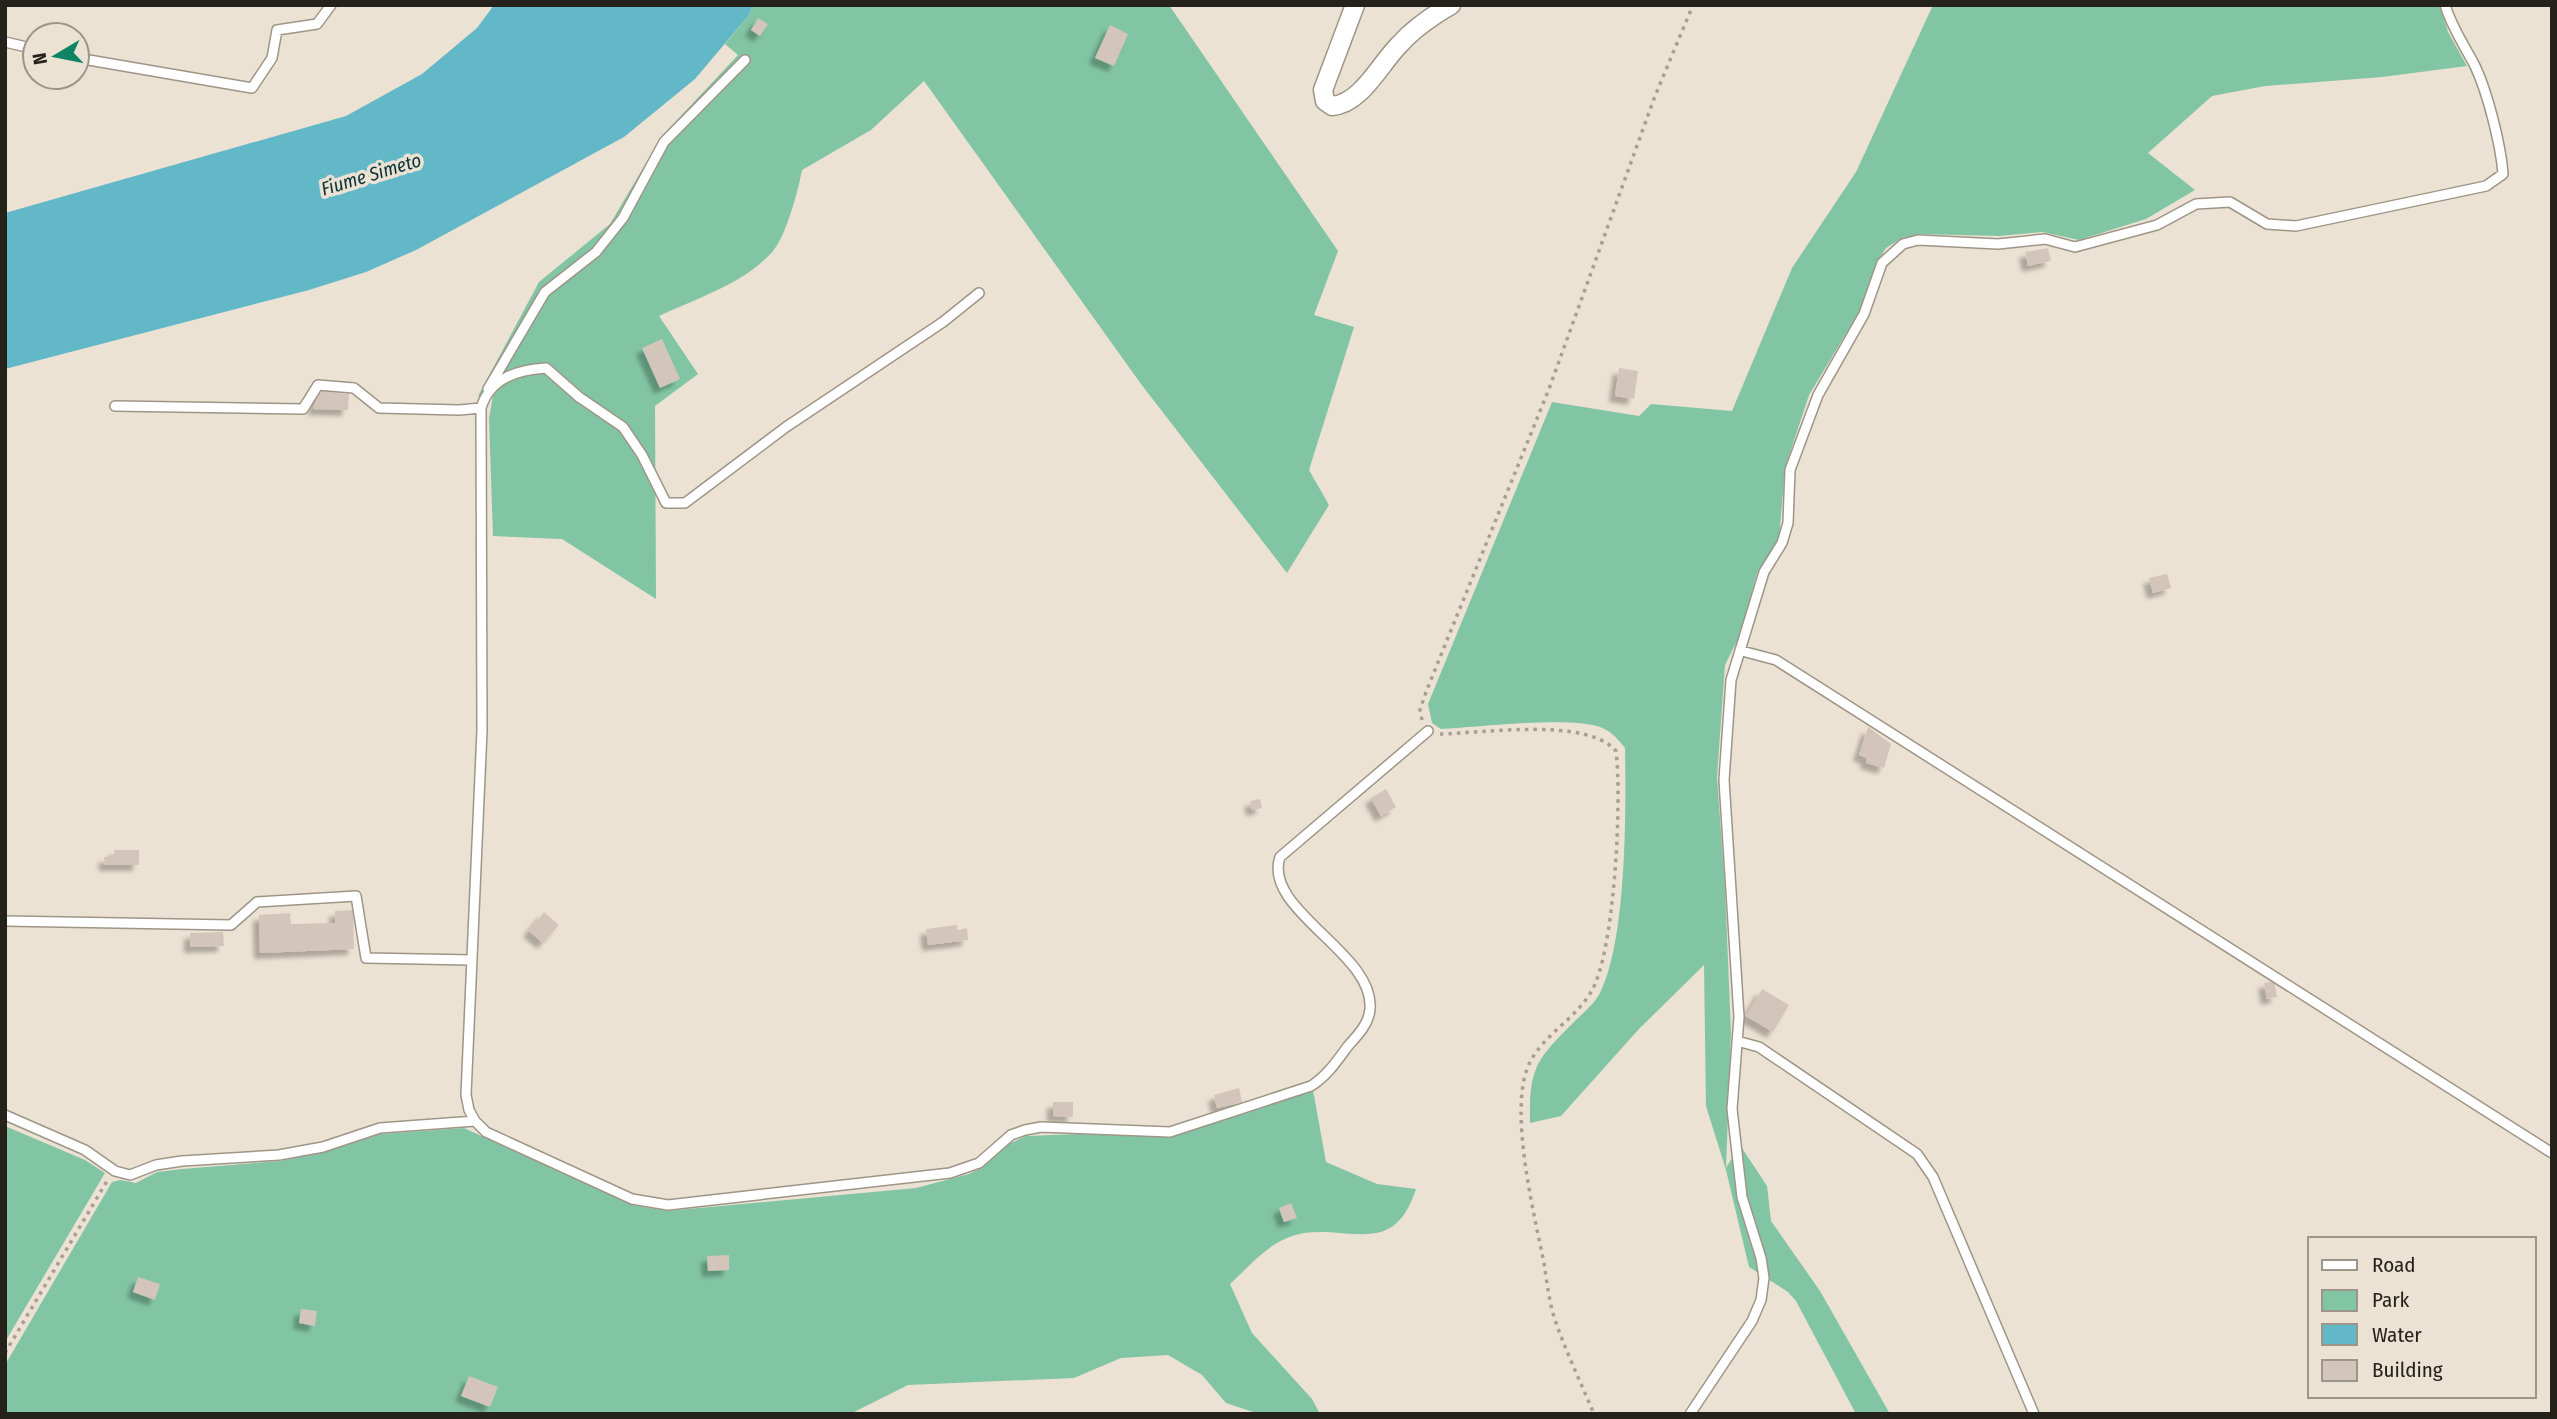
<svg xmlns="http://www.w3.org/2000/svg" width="2557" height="1419" viewBox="0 0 2557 1419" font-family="'Fira Sans Condensed',sans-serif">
<defs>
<filter id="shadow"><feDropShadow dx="-6" dy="6" stdDeviation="2" flood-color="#0004"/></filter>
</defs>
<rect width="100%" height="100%" fill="#ece2d3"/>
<path fill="#82c5a4" d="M753,5H1169L1338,251L1314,315L1354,327L1309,470L1329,505L1287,573L1141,384L924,81L871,130L802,170C798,191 786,236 773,251C745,283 697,298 659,316L698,374L655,406L656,599L562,539L493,536L489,419L493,395L478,396L539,282L610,224L662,136L738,55L725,44L749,15Z
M1933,5H2440L2448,32L2467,66L2382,77L2265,86L2212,96L2148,153L2195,190L2146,219L2079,240L2042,232L1999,236L1919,234L1902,238L1886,248L1876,264L1859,312L1809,395L1785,468L1779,540L1757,573L1742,631L1725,665L1717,777L1725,888L1731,1033L1726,1168L1740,1145L1767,1186L1771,1221L1820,1291L1890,1414H1856L1796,1301L1788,1292L1749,1267L1726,1170L1706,1106L1704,965L1638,1030L1561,1116L1530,1123C1529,1067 1536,1060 1575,1021C1584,1012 1594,1004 1600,993C1627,939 1626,809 1625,748C1618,739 1611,731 1600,727C1568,716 1478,727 1441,729L1432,723L1428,704L1552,402L1639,416L1651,404L1732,411L1792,268L1856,172Z
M1313,1090L1326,1162L1377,1184L1416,1189C1394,1257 1352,1226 1304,1233C1272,1238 1253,1263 1230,1284L1252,1333L1312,1399L1320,1414H1259L1226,1403L1202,1375L1168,1355L1121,1358L1074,1378L908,1385L850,1414H5V1365L112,1182L120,1180L136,1183L157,1172L182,1169L280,1161L324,1152L381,1134L464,1128L632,1205L667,1211L916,1188L969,1174L982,1168L1002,1147L1026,1136L1080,1134L1169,1137Z
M5,1126L85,1160L105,1173L5,1342Z"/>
<path fill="#63b8c7" d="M494,5H753L749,15L695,79L624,137L416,250L366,272L309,290L5,369V213L346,116L422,74L477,28Z"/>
<path fill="#d4c5ba" filter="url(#shadow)" d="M758,18L768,24L760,36L751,30Z
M1110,25L1128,34L1114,66L1095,58Z
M2048,248L2051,261L2028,266L2025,252Z
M662,339L680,379L660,388L642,348Z
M1619,368L1638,371L1634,399L1615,396Z
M320,391L349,394L348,410L313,409Z
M2167,574L2171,588L2153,593L2149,578Z
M1868,727L1891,744L1884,768L1866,763L1867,758L1859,755Z
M1386,789L1396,807L1381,816L1371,798Z
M1260,799L1262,808L1252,810L1250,801Z
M114,850H139V865H105L104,857H114Z
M353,910L354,949L260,953L259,915L290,913L291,924L335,923V911Z
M544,912L559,925L543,943L529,931Z
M957,925V930L967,928L968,940L928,945L926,929Z
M223,932L224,946L190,947V933Z
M2274,981L2277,997L2267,999L2264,983Z
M1762,989L1789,1005L1773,1032L1746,1016Z
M1239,1088L1242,1102L1217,1108L1214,1095Z
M1053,1102H1073V1117L1053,1116Z
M1291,1203L1297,1218L1284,1222L1279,1208Z
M729,1255V1270L708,1271L707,1256Z
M138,1277L160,1284L155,1300L133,1292Z
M301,1309L317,1311L315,1326L299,1323Z
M469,1376L498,1387L490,1407L461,1396Z"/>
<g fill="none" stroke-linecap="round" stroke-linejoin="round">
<g stroke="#9e9587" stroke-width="12">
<path id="lane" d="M5,42L35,49
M77,58L252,88L272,58L277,30L317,24L331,5
M488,389L545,292L596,252L623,218L664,142L745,60
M115,406L303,409L318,385L354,388L379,408L459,410L481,408
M1742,651L1776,660L2552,1153
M5,921L231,925L257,902L356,896L366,958L472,960
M1737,1041L1759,1047L1917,1154L1933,1177L2034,1414
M5,1115L85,1150L115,1171L130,1175L156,1165L182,1161L279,1155L323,1147L380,1128L475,1121L486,1132L632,1199L668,1205L950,1173L979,1163L1011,1135L1025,1130L1041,1127L1170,1132L1311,1086C1327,1076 1337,1061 1348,1046C1357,1036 1369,1024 1370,1009C1375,953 1262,910 1280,857L1428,731
M475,1121L469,1110L466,1095L482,730L481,408C490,378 517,370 546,368L579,397L623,427L642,455L666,503H685L786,427L943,322L979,293
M1690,1414L1752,1321L1761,1300L1764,1278L1761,1258L1742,1197L1732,1109L1739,1017L1724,780L1731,680L1764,572L1782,543L1788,523L1790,470L1818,395L1864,314L1882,263L1903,244L1918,240L1998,244L2045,239L2075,247L2157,225L2196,204L2230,202L2267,224L2296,226L2486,186L2503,174C2501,145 2487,90 2474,64C2463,43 2452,28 2445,5"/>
</g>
<g stroke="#9e9587" stroke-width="21">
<path id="street" d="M1355,5L1323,90L1325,101L1332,106C1361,104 1380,64 1399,45C1414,28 1432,16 1451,5"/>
</g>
<path stroke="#a79f93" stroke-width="3.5" stroke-dasharray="3.5 5" stroke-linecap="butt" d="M1422,720L1420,710L1426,692L1549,389L1655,96L1693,5
M1440,734C1484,733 1587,717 1616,751C1622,798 1615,953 1591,992C1574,1021 1539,1037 1527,1069C1510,1116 1534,1214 1544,1263C1547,1282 1549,1302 1555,1320C1566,1352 1581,1383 1594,1414
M5,1353L107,1181"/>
<use href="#lane" stroke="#fff" stroke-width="9"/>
<use href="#street" stroke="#fff" stroke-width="18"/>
</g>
<g text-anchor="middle" stroke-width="7" stroke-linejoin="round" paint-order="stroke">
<g font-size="19" font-style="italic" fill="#073238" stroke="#ece2d3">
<text transform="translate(371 174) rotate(-17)" y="7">Fiume Simeto</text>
</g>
</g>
<rect width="2557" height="1419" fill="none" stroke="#25221c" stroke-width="14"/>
<rect x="2308" y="1237" width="228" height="161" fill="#ece2d3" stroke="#9c958a" stroke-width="2"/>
<rect x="2322" y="1260" width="35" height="10" fill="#ffffff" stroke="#9c958a" stroke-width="2"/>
<text x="2372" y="1272" font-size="21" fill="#25221c">Road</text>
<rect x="2322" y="1290" width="35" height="21" fill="#82c5a4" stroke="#9c958a" stroke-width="2"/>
<text x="2372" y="1307" font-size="21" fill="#25221c">Park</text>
<rect x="2322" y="1324" width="35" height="21" fill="#63b8c7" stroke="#9c958a" stroke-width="2"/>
<text x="2372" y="1342" font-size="21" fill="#25221c">Water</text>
<rect x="2322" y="1360" width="35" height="21" fill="#d4c5ba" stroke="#9c958a" stroke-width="2"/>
<text x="2372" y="1377" font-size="21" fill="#25221c">Building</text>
<g transform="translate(56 56) rotate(260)"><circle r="33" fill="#ece2d3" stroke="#9c958a" stroke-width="2"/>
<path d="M0-5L12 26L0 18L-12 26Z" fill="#0e8464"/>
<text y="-10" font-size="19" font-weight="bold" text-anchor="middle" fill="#25221c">N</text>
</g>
</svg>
